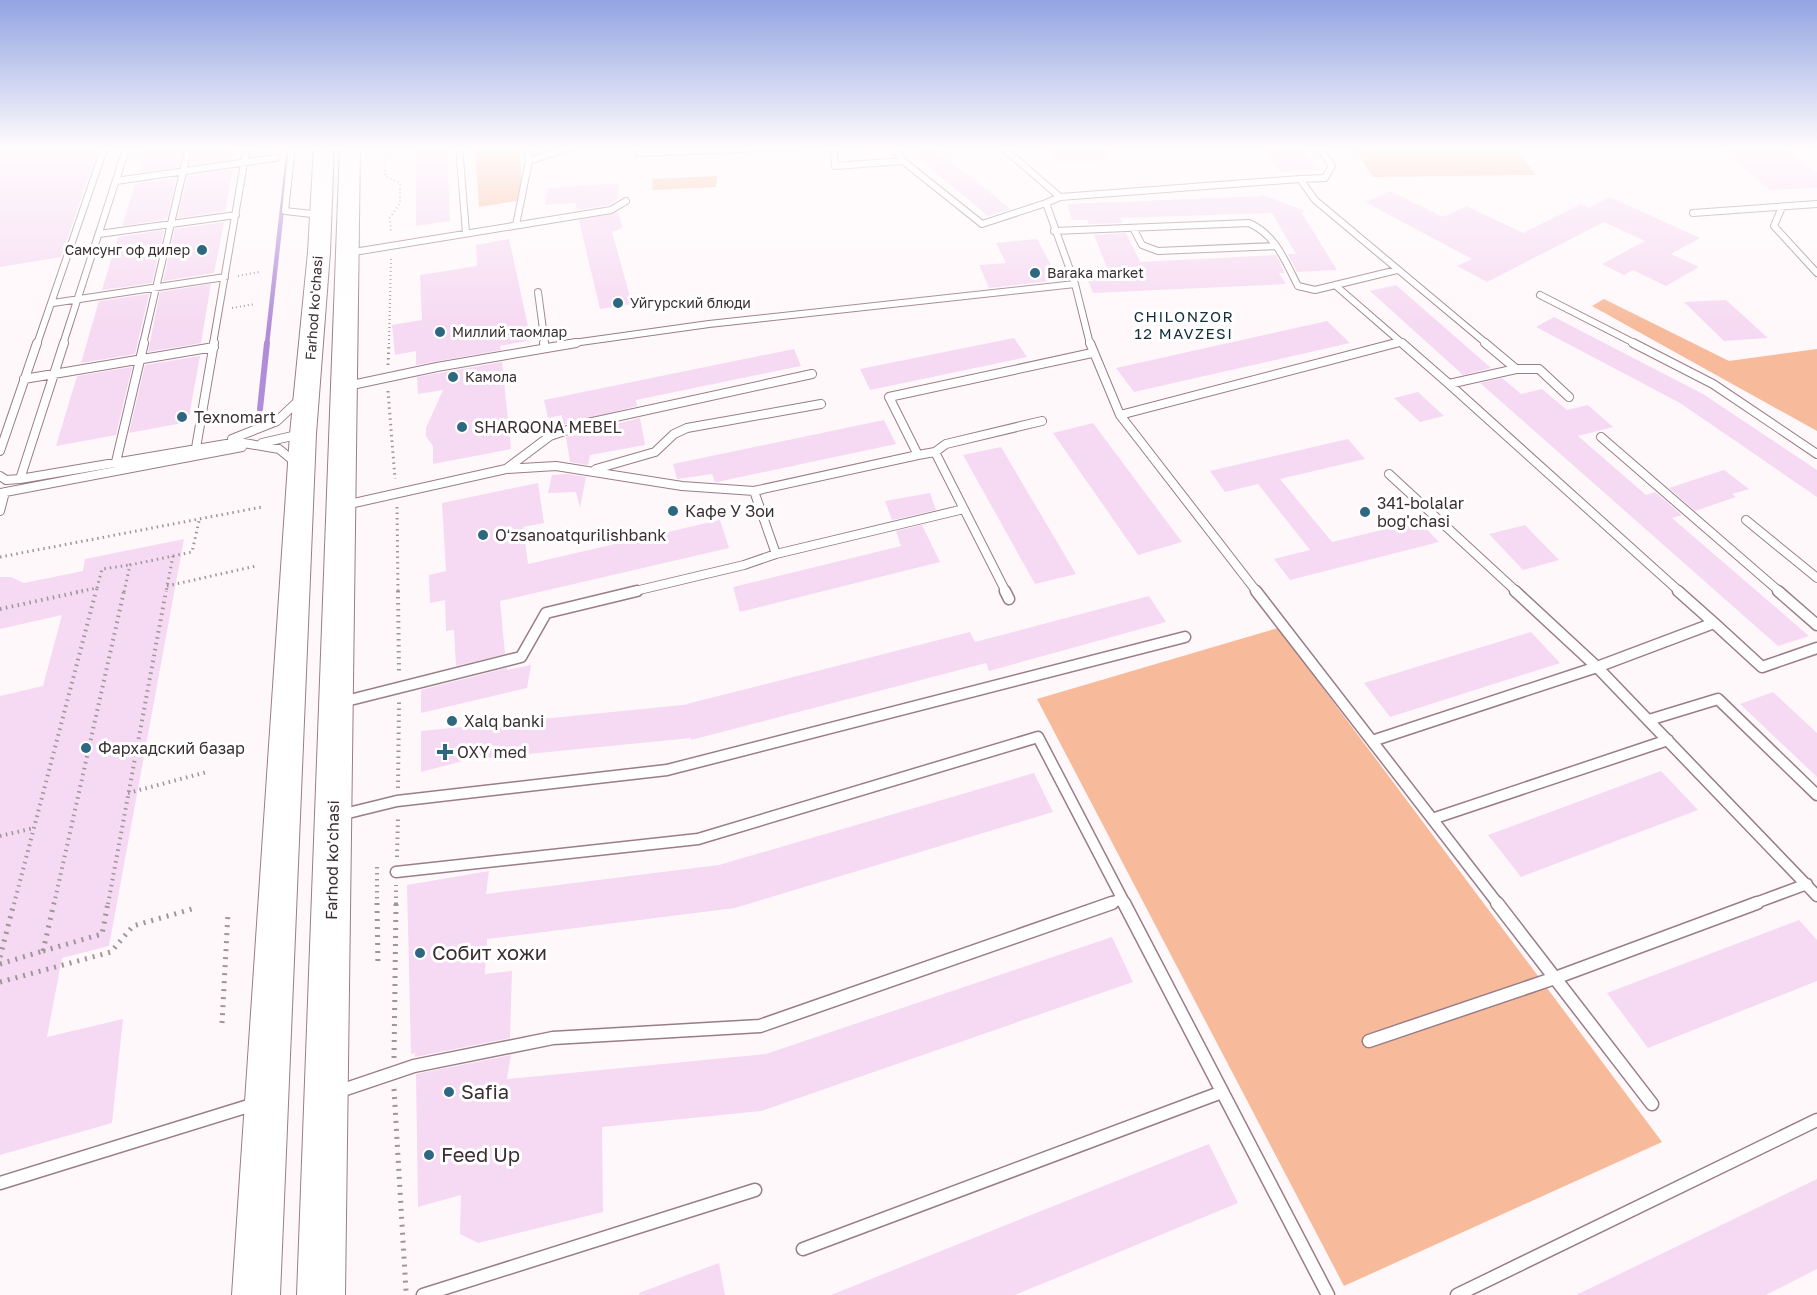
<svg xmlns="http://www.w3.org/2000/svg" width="1817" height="1295" viewBox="0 0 1817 1295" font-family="'Golos Text',sans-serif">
<rect width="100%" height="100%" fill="#fff8fa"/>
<path fill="#f7ba9b" d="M475,146H520L522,200L479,207Z
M1353,146H1512L1536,175L1373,177Z
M717,176L716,187L652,190L653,179Z
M1604,299L1729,361L1817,349V431L1592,306Z
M1278,628L1662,1142L1344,1286L1037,699Z"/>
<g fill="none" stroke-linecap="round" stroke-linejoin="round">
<path stroke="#b18dd9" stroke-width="4.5" d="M267,344L289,146"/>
<path stroke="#b18dd9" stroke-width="6" d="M260,409L267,343"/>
</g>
<path fill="#f6d9f2" d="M0,146H99L61,257L0,267Z
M146,146H184L179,167L138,173Z
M194,146H237L234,159L190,165Z
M416,146H447L450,221L416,226Z
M912,146H937L946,158L1011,209L988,216L924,163Z
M1047,146H1109V161L1053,164Z
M1262,146H1302L1319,170L1280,172Z
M1717,146H1782L1817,173V188L1770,190Z
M233,169L225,211L178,218L187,176Z
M176,178L167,219L122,226L135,184Z
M619,183L617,200L609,205L577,210L575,203L545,205L548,188Z
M1390,191L1443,217L1467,206L1523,233L1581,204L1589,208L1610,197L1700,238L1671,254L1699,267L1666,286L1633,270L1624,275L1602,264L1645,241L1604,222L1487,282L1457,266L1472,259L1365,202Z
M1261,194L1305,211L1301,212L1337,270L1297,272L1288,254H1296L1272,213L1120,218L1122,223L1089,224L1087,220H1072L1067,204L1262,196Z
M618,212L623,228L612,232L632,304L600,309L579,220Z
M224,222L214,273L163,281L175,229Z
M164,230L152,283L102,290L118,237Z
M1126,233L1140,262L1276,255L1285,273H1279L1286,284L1093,293L1086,276L1110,275L1094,235Z
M509,239L531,340L500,346L501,350L416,365V351L395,355L392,325L422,320L420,275L477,266L476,245Z
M1037,239L1059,280L989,288L979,265L1006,263L996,243Z
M211,284L201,343L148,352L160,292Z
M1396,285L1491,368L1463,375L1370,291Z
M149,294L135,354L81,363L99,301Z
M1726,300L1768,338L1724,341L1684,302Z
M1554,317L1703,394L1817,470V497L1680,403L1536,327Z
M1327,321L1350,343L1134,392L1116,368Z
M1014,338L1027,357L870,390L860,369Z
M794,349L801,366L636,400L637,406L563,425L562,415L548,418L544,400Z
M200,356L188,422L129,433L145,365Z
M502,362L511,449L433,464V446L426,436V428L443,390L418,394L417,377Z
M132,367L116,435L56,446L77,376Z
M1502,378L1521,394L1542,389L1567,410L1588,405L1613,427L1578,436L1646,495L1655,492L1682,515L1672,518L1809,636L1778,646L1480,383Z
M1418,392L1444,416L1420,422L1394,398Z
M640,418L645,445L590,455L588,465L570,462L566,437Z
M884,420L896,444L717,482H715L712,474L677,479L673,464Z
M1093,423L1182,542L1138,555L1053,433Z
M1348,439L1365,459L1280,479L1332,542L1419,521L1439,542L1290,580L1274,559L1310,550L1258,484L1225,492L1210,471Z
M1001,447L1076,574L1035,584L963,455Z
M1724,470L1749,489L1732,494L1736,497L1695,511L1669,488Z
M568,474L586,477L580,508L576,492L548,493L552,475Z
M538,483L544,523L523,527L528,564L720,520L729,548L500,601L505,654L456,666L454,630L446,631L445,600L430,603L429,575L446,571L442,503Z
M930,493L936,510L892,520L885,501Z
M922,525L940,562L740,612L733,587L901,546L896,531Z
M1525,525L1559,560L1523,570L1489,534Z
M184,539L109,946L62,958L47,1037L123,1019L112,1123L0,1155V696L43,686L62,615L0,629V577H11L24,583L83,571L85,559Z
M1149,596L1166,622L989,671L986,663L691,740V738L467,760L421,772V731L683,705L970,632L975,642Z
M1531,632L1560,663L1390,717L1364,683Z
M531,665L527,688L421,713V690L507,668V670Z
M1773,692L1817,733V777L1740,704Z
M1661,771L1698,810L1521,877L1488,835Z
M1034,773L1053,812L735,908L487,939L485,974L512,971L510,1038L415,1057V1053L411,1054L407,885L489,871L486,894L719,865Z
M1799,920L1817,940V981L1648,1048L1607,993Z
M1112,937L1133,982L761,1111L602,1127L603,1212L478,1243L460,1234L461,1195L418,1207L416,1074L511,1055L507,1079L766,1054Z
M1209,1144L1238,1203L1015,1295H831Z
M1817,1179V1269L1766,1295H1576Z
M719,1263L725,1295H639V1293Z"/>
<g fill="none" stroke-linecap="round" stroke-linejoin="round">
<g stroke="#9a7d87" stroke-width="8">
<path id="lane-far3" d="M292,146L285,211L321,215
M459,146L466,233
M528,146L529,161
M834,146L835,166L903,161L982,224L1046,203
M893,146L903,161
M1001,146L1060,197L1300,179
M1318,146L1332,166L1325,178L1300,179L1315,200L1487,344
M639,153L812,146
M116,181L275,158
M1782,207L1774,226L1817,273
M1693,213L1817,204
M516,225L529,161L573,146
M1133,228L1142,245L1158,251L1275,246
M1054,231L1249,223C1276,235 1285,261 1298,286L1315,290L1397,270
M99,234L236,215
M348,253L611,210L626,201
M1075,284L1090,344
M1335,285L1403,344
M538,292L545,344
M1540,295L1636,344
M53,303L225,277
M37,344L105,146
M63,344L127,146
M143,344L189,146
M213,344L247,146
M566,344L709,324L1075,284L1046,203L1060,197
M1391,344L1400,342"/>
</g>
<g stroke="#9a7d87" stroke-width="10">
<path id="lane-far2" d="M544,343L545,348
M1090,343L1120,415
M1402,343L1449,384L1516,369H1539L1569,397
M1485,343L1516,369
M1633,343L1713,384L1817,454
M24,379L214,347
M1449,384L1680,592
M347,386L437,367L576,343
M1601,437L1780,592
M232,439L277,421L298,401
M262,443L301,434
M196,448L214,343
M0,451L37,343
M935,452L946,444L1042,421
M918,455L935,452L1006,592
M116,462L144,343
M506,469L550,436L588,423L812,374
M596,469L655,452L674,434L687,428L821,404
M1389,474L1517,592
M0,476L6,480L20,479L238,442L279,449L296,463
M20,479L64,343
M0,493L242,447
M345,505L506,469L556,466L682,486L754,491
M0,511L5,492
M1746,520L1817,578
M776,554L964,509
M631,592L744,565L776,554L754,491L918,455L889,397L1092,353
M1257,592L1120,415L1396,343"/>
</g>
<g stroke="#9a7d87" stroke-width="13">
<path id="lane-far1" d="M1005,591L1009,599
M1256,591L1498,904
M1678,591L1714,623
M1778,591L1817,625
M1817,648L1762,667L1714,623L1597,667L1817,896
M342,702L521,657L546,613L637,591
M1649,720L1718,699L1817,795
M1372,741L1597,667L1515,591
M340,815L397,801L667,770L1185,637
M1432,819L1668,740
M396,872L698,839L1038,737L1125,904
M1107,904L1122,899
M1753,904L1807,884"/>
</g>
<g stroke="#9a7d87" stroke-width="15">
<path id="lane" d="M1124,903L1328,1295
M1497,903L1652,1104
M1369,1041L1555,978L1757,903
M337,1092L414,1066L553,1038L760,1026L1112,903
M0,1183L255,1104
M803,1249L1222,1092
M423,1295L755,1190
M1457,1295L1817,1120"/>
</g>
<g stroke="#9a7d87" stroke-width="2">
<path id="primary" d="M314,146H334L330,252L316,434L280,1295H232L290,434L308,252Z
M340,146H360L345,1295H297Z"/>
</g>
<path stroke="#9f9698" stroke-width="2" stroke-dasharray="1 3" stroke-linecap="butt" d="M384,146L385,176L400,183V203L390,218L391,233
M238,276L259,272
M232,308L255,304
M389,344L391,259"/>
<path stroke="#9f9698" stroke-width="3" stroke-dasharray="1.5 4" stroke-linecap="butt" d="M388,365L389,343
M388,391L395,479
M397,507L398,592
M173,556L192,552L199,521
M0,557L262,507
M167,586L256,566
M97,588L102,569L130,565
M76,592L97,588L96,592
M124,592L130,565L173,556L166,592"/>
<path stroke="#9f9698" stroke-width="4" stroke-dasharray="1.5 4.5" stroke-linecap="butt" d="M398,591L399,674
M0,609L83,591
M398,788L399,702
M128,793L207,772
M0,836L34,828
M397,857L398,816
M377,867V904
M14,904L96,591
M54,904L124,591
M108,904L166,591
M396,904V885"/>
<path stroke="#9f9698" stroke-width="5" stroke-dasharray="2 6" stroke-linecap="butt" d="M377,903L378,967
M43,951L54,903
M43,951L102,934L108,903
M0,957L14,903
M0,964L43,951
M0,982L111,952L133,926L192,909
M222,1023L228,913
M394,1058L396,903
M394,1089L406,1291"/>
<use href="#lane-far3" stroke="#fff" stroke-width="6"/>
<use href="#lane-far2" stroke="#fff" stroke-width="8"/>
<use href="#lane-far1" stroke="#fff" stroke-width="10"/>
<use href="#lane" stroke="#fff" stroke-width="12"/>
<use href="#primary" fill="#fff" fill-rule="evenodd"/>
</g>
<linearGradient id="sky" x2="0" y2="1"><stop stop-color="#92a4e2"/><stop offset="0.45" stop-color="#fffcfd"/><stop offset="1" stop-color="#fffcfd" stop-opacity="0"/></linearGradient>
<rect width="1817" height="328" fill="url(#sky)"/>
<g fill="#2d6780" stroke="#fff" stroke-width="2">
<circle cx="202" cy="250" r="6"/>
<circle cx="1035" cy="273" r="6"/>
<circle cx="618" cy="303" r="6"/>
<circle cx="440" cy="332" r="6"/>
<circle cx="453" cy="377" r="6"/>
<circle cx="182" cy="417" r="6"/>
<circle cx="462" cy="427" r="6"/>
<circle cx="673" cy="511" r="6"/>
<circle cx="1365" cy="512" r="6"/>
<circle cx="483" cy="535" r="6"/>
<circle cx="452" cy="721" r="6"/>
<circle cx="86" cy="748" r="6"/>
<path d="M442 743h6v6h6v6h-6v6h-6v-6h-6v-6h6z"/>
<circle cx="420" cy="953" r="6"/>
<circle cx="449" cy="1092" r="6"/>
<circle cx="429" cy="1155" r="6"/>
</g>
<g text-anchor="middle" stroke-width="6" stroke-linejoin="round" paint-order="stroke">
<g font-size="14" fill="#3b2f33" stroke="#fff" text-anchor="start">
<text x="190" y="255" text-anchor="end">Самсунг оф дилер</text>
<text x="1047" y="278">Baraka market</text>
<text x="630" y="308">Уйгурский блюди</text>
<text x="452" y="337">Миллий таомлар</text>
<text x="465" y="382">Камола</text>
</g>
<g font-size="14" fill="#3b2f33" stroke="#fff">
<text transform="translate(314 308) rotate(-86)" y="5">Farhod ko'chasi</text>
</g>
<g font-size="15" letter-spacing="1.5" fill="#132f3b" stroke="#fff">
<text x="1184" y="322">CHILONZOR<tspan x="1184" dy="17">12 MAVZESI</tspan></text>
</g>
<g font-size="16" fill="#3b2f33" stroke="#fff" text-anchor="start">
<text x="194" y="423">Texnomart</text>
<text x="474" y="433">SHARQONA MEBEL</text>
<text x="1377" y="509">341-bolalar<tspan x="1377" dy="18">bog'chasi</tspan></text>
<text x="685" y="517">Кафе У Зои</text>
<text x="495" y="541">Oʻzsanoatqurilishbank</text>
<text x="464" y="727">Xalq banki</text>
<text x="98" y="754">Фархадский базар</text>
<text x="457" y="758">OXY med</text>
</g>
<g font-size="16" fill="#3b2f33" stroke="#fff">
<text transform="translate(332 860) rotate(-89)" y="6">Farhod ko'chasi</text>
</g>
<g font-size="20" fill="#3b2f33" stroke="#fff" text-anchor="start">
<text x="432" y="960">Собит хожи</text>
<text x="461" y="1099">Safia</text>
<text x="441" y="1162">Feed Up</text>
</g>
</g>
</svg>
